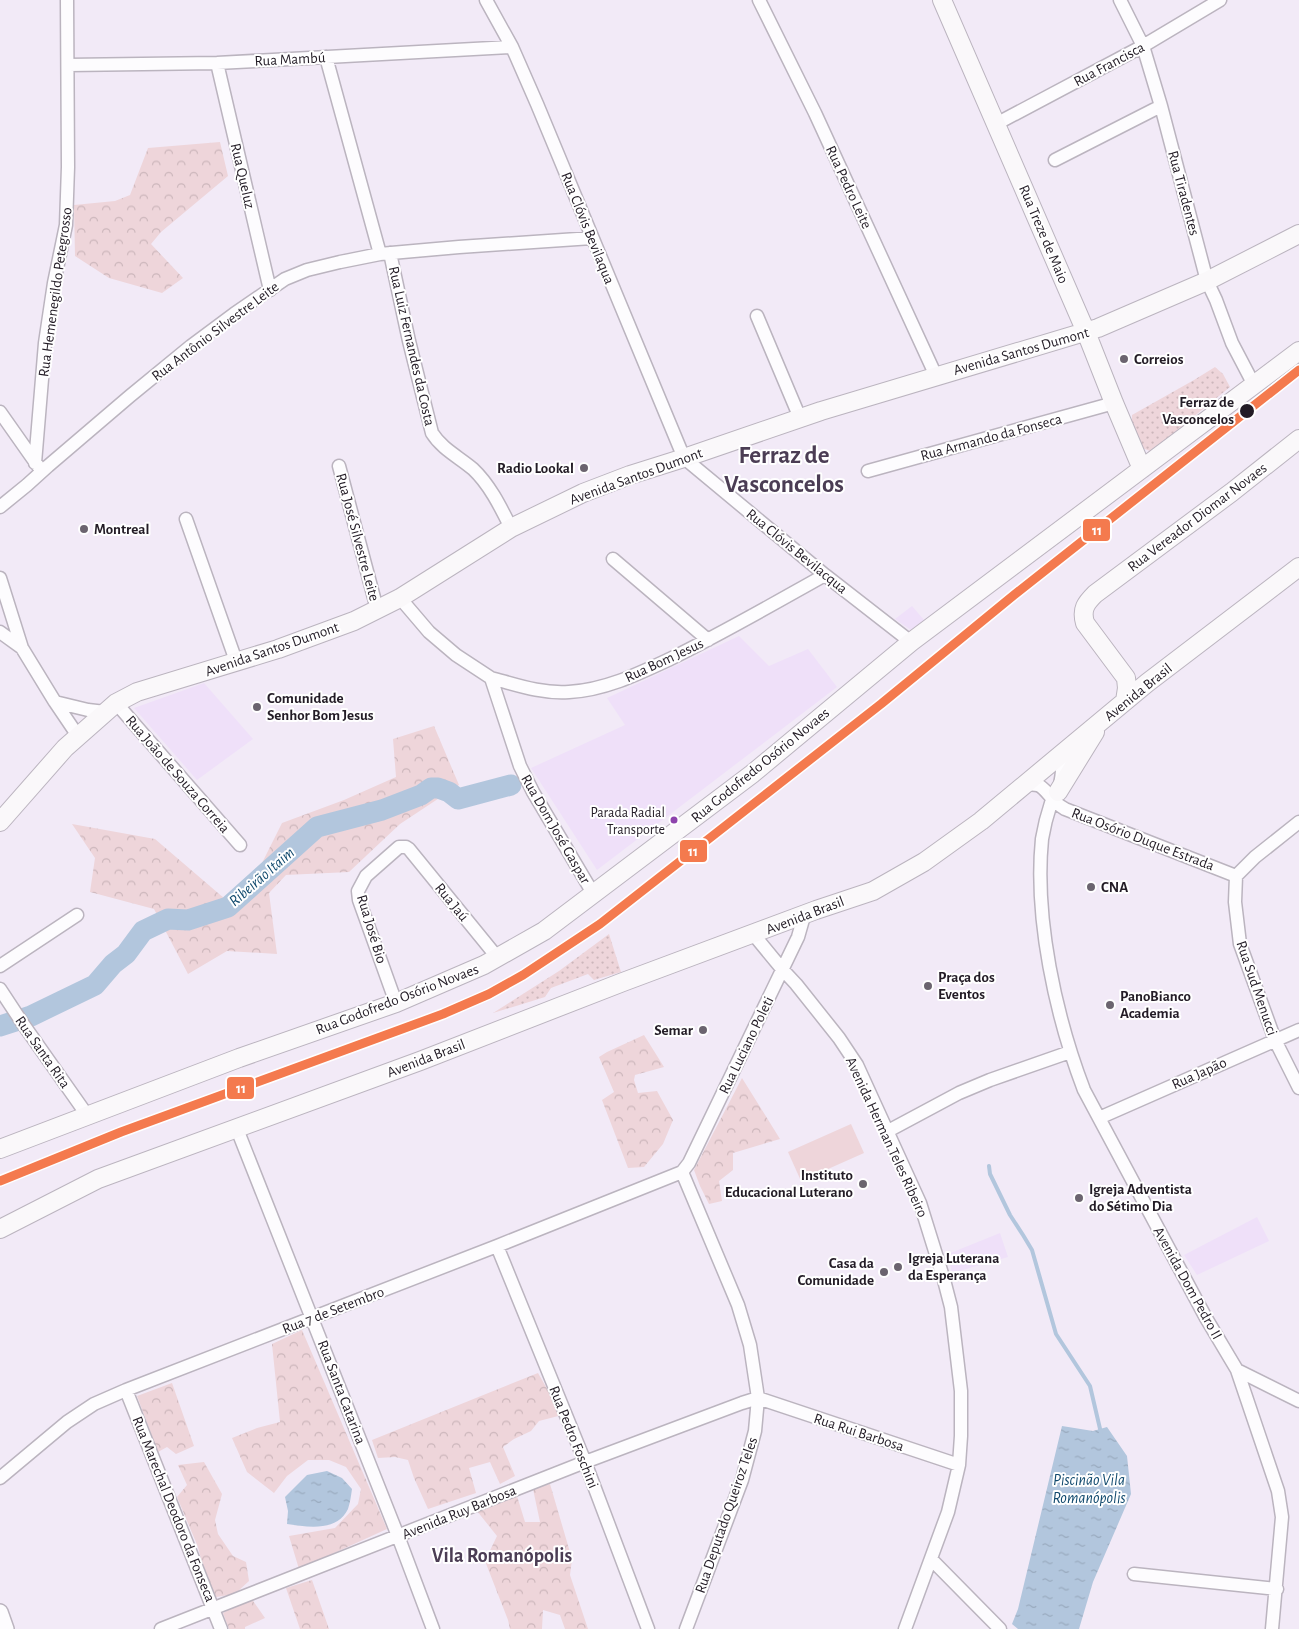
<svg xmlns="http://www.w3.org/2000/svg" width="1299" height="1629" viewBox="0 0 1299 1629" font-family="'Alegreya Sans',sans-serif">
<defs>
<pattern id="grass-dots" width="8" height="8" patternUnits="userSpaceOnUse" patternTransform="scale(1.25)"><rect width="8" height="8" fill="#eed5da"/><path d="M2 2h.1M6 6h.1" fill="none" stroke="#ccb6bb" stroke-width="1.8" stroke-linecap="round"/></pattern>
<pattern id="forest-crowns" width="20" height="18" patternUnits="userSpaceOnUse" patternTransform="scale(1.25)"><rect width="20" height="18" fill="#eed5da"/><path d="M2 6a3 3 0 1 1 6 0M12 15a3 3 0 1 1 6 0" fill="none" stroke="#ccb6bb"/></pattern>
<pattern id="water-ripples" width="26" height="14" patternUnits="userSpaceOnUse" patternTransform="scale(1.25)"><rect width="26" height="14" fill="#b2c6dd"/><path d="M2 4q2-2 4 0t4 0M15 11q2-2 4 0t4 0" fill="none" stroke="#99aabe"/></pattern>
</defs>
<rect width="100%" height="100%" fill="#f2eaf7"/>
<path fill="#efe0f9" d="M912,606L924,620L911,630L895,619Z
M739,636L769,666L808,649L837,687L597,870L531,768L625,725L607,698Z
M204,683L253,739L197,780L134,708Z
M1257,1217L1269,1241L1197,1275L1184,1255Z
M1000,1233L1008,1257L952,1273L948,1254Z"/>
<path fill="url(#grass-dots)" d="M1215,367L1223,374L1230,387L1159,445L1150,451L1142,448L1132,424V415L1194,380Z
M609,934L621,972L594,980L588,974L551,988L545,997L493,1013L559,971Z"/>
<path fill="url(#forest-crowns)" d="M220,142L228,176L161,232L151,244L183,278L162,293L109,278L75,256L74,205L115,201L130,195L148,148Z
M434,726L459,785L400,824L349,872L286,875L269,893L277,954L227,951L188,974L154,909L90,892L95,858L72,824L155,839L225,899L260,867L282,823L344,800L396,777L393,739Z
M644,1035L664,1067L635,1075L634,1080L638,1093L657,1091L673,1120L663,1144L644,1167L628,1168L602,1100L614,1092L599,1057L607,1052Z
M742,1078L780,1139L733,1153V1170L719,1181L722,1201L709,1204L700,1186L694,1170Z
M302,1330L387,1529L299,1569L289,1536L335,1528L358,1504L361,1489L346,1467L329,1460H308L287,1476L274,1493L247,1472L232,1438L257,1428L280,1422L272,1344Z
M538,1373L562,1415L539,1421L531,1431L514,1439L503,1447L515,1476L500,1484L490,1462L469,1468L476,1493L428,1509L414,1478L408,1460L395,1457L378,1458L372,1440Z
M172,1383L194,1446L176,1454L167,1447L158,1452L137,1396Z
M204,1462L222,1494L215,1520L218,1534L233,1556L246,1562L249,1581L235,1594L216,1597L207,1583L198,1547L177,1497L187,1485L178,1465Z
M550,1484L572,1559L570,1575L588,1629H565L560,1615L543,1610L542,1629H510L508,1620L485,1561L497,1536L477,1511L517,1496L525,1522H540L533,1489Z
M312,1580L329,1629H300L286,1588Z
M251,1598L265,1618L245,1627V1629H229L223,1613Z"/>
<path fill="#eed5da" d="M851,1124L864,1153L801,1181L788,1152Z"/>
<path fill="url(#water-ripples)" d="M1062,1426L1093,1431L1107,1427L1127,1456L1131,1494L1093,1582L1079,1629H1018L1012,1624L1018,1609Z
M327,1471L342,1478L352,1489C351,1496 350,1503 348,1509C337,1532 308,1527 287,1524L288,1511L285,1497L307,1475Z"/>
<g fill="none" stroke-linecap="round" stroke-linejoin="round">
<path stroke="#b2c6dd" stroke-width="4" d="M989,1166L990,1174L1010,1215L1023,1235L1032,1250L1056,1334L1090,1386L1101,1433"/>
<path stroke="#b2c6dd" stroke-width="21" d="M0,1026L31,1016L95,985L113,964L126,954L143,931L168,919L188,920L228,907L317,827L382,810L421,795L431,788H438L449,792L458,799L511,785"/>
<g stroke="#bbb4bf" stroke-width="15">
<path id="minor" d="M486,0L512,47L537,104L684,458L825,575L911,642
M759,0L815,113L936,376
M1120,0L1143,46L1161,106L1207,281L1216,300L1232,343L1254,385
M326,57L380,254
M217,63L270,290
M68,65L217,63L512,47
M996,124L1143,46L1220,0
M1055,160L1161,106
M390,253L409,341L432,433C442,449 459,457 473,469C490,485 501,508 511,528
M757,316L800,418
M0,412L38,466
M35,463L45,343L54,283L66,225L68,167L67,0
M339,466L377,609
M868,471L1114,403
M0,507L27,485L48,466L130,396L191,346L234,314L285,279L307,270L340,262L380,254L459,247L592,238
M186,519L236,661
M613,559L708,640
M0,578L22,648
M400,598L429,632L456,655L491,678L520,766L533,792L594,895
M0,632L22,648L55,702L78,736
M491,678C517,685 542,694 569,692C605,690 638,674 670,659C723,633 773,604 825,575
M55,702L88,710L105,712
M116,703L240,845
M1063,751C1063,764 1062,777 1059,789C1058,794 1053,798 1051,803C1047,815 1044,827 1042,839C1034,918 1056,1017 1084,1090L1206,1318L1237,1370L1278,1491L1282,1517L1272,1629
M1024,785C1041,783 1041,786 1052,798C1055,803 1060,806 1065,809L1236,876
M1299,822L1255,857L1236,876L1235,902L1240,944L1275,1040L1299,1088
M754,935L782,969L796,984L839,1038L857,1065L920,1203L944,1280L951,1307L961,1391V1436L959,1465L948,1512L905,1629
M0,966L77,915
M0,989L23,1024L87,1115
M396,1003L359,900L358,891L366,876L399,847H406L409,849L497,957
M1099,1118L1299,1030
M237,1129L398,1536L433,1629
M888,1131L959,1093L990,1080L1070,1052
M682,1172L738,1305L750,1345L758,1398L755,1431L742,1480L686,1629
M497,1246L585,1462L648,1629
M1237,1370L1299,1401
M126,1390L221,1629
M758,1398L959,1465
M0,1478L67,1422L94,1404L126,1390L497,1246L682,1172L689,1163L798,937L804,916
M931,1559L1000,1629
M1134,1574L1277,1589
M161,1629L585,1462L742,1403L758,1398"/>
</g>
<g stroke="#bbb4bf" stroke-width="18">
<path id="tertiary" d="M0,1612L6,1629"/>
</g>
<g stroke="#bbb4bf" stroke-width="20">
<path id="secondary" d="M942,0L1086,332L1114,403L1142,469
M1125,701L1127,688L1126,678L1085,623C1081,609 1086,603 1095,594L1232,492L1299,439
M1058,792L1095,732
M0,822L65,748L116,703L137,692L278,649L354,621L400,598L511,528L583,493L630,475L684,458L821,411L1098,328L1207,281L1299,234
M0,1149L239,1058L396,1003L484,965L544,931L752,774L911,642L1299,351
M0,1229L98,1179L420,1061L623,982L816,910L873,891L924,862L981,821L1147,683L1299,567"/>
</g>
<use href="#minor" stroke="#fdfcfe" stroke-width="12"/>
<use href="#tertiary" stroke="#fdfcfe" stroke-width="15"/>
<use href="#secondary" stroke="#faf8fa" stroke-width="18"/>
<g stroke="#fff" stroke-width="12">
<path id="rail-1" d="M0,1181L121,1132L443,1014L489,994L523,975L600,924L881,704L1014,595L1299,370"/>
</g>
<use href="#rail-1" stroke="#f47a4e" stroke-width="9"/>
</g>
<g fill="#6b646f" stroke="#fff" stroke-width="2">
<circle cx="1124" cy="359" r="5"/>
<circle cx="584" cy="468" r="5"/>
<circle cx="84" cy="529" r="5"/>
<circle cx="257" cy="707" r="5"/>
<circle cx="1091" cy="887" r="5"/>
<circle cx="928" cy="986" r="5"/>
<circle cx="1110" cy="1005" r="5"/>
<circle cx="703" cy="1030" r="5"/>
<circle cx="863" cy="1184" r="5"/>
<circle cx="1079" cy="1198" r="5"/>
<circle cx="898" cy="1267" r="5"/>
<circle cx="884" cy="1272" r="5"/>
</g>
<circle fill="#231c26" stroke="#fff" stroke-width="2" cx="1247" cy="411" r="8"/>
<circle fill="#8e44ad" stroke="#fff" stroke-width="2" cx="674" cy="820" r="4.5"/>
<g text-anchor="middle" stroke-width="4" stroke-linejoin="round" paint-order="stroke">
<g font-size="14" fill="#231c26" stroke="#fff" text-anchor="end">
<text x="665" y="817">Parada Radial<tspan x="665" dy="17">Transporte</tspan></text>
</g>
<g font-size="15" fill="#231c26" stroke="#fff">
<text transform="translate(290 59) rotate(-3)" y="5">Rua Mambú</text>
<text transform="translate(1109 64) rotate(-28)" y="5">Rua Francisca</text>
<text transform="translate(243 176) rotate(77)" y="5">Rua Queluz</text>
<text transform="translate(849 187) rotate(65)" y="5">Rua Pedro Leite</text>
<text transform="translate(1184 193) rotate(75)" y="5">Rua Tiradentes</text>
<text transform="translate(588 228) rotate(68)" y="5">Rua Clóvis Bevilaqua</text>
<text transform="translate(1044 234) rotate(67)" y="5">Rua Treze de Maio</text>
<text transform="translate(55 292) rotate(-82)" y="5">Rua Hemenegildo Petegrosso</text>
<text transform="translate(215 331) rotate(-37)" y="5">Rua Antônio Silvestre Leite</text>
<text transform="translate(412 346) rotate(77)" y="5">Rua Luiz Fernandes da Costa</text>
<text transform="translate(1021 351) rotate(-16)" y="5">Avenida Santos Dumont</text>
<text transform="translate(991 437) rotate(-15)" y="5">Rua Armando da Fonseca</text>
<text transform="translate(636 476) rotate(-20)" y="5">Avenida Santos Dumont</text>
<text transform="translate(1197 517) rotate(-37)" y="5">Rua Vereador Diomar Novaes</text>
<text transform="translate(358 537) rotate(75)" y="5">Rua José Silvestre Leite</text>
<text transform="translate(797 551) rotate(39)" y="5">Rua Clóvis Bevilacqua</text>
<text transform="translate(272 649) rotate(-19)" y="5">Avenida Santos Dumont</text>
<text transform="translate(664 660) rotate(-25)" y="5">Rua Bom Jesus</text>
<text transform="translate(1138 692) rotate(-39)" y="5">Avenida Brasil</text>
<text transform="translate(760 765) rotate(-39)" y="5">Rua Godofredo Osório Novaes</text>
<text transform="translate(178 774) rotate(49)" y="5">Rua João de Souza Correia</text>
<text transform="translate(556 829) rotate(60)" y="5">Rua Dom José Gaspar</text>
<text transform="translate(1143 839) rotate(21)" y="5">Rua Osório Duque Estrada</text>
<text transform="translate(452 902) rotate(51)" y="5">Rua Jaú</text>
<text transform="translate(805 915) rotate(-21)" y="5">Avenida Brasil</text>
<text transform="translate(372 929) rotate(73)" y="5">Rua José Bio</text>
<text transform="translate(1257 988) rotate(71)" y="5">Rua Sud Menucci</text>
<text transform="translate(397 999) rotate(-21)" y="5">Rua Godofredo Osório Novaes</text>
<text transform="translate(746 1045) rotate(-64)" y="5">Rua Luciano Poleti</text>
<text transform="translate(43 1052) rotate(55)" y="5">Rua Santa Rita</text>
<text transform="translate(426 1058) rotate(-21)" y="5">Avenida Brasil</text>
<text transform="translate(1199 1073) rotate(-24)" y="5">Rua Japão</text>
<text transform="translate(887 1137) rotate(65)" y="5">Avenida Herman Teles Ribeiro</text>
<text transform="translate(1188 1283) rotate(61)" y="5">Avenida Dom Pedro II</text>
<text transform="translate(333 1310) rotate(-21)" y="5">Rua 7 de Setembro</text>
<text transform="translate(342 1392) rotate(69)" y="5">Rua Santa Catarina</text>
<text transform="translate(859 1432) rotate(18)" y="5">Rua Rui Barbosa</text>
<text transform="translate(574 1437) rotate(68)" y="5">Rua Pedro Foschini</text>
<text transform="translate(174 1509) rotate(68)" y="5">Rua Marechal Deodoro da Fonseca</text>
<text transform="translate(459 1512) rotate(-22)" y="5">Avenida Ruy Barbosa</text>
<text transform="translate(726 1515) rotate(-71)" y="5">Rua Deputado Queiroz Teles</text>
</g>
<g font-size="15" font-weight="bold" fill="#231c26" stroke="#fff" text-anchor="start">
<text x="1134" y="364">Correios</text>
<text x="574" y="473" text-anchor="end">Radio Lookal</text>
<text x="94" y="534">Montreal</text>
<text x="267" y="703">Comunidade<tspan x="267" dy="17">Senhor Bom Jesus</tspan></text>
<text x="1101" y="892">CNA</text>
<text x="938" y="982">Praça dos<tspan x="938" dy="17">Eventos</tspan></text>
<text x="1120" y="1001">PanoBianco<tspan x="1120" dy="17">Academia</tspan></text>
<text x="693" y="1035" text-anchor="end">Semar</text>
<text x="853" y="1180" text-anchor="end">Instituto<tspan x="853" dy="17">Educacional Luterano</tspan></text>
<text x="1089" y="1194">Igreja Adventista<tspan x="1089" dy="17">do Sétimo Dia</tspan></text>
<text x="908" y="1263">Igreja Luterana<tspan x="908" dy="17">da Esperança</tspan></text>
<text x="874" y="1268" text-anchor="end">Casa da<tspan x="874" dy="17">Comunidade</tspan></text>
</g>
<g font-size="15" font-weight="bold" fill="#231c26" stroke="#fff" text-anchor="end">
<text x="1234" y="407">Ferraz de<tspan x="1234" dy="17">Vasconcelos</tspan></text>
</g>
<g font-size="16" font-style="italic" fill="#10496d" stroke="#fff">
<text transform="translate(261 876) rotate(-41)" y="6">Ribeirão Itaim</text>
<text x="1089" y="1485">Piscinão Vila<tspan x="1089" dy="18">Romanópolis</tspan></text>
</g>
<g font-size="20" font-weight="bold" fill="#4b3d54" stroke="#fff">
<text x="502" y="1562">Vila Romanópolis</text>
</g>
<g font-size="25" font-weight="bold" fill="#4b3d54" stroke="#fff">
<text x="784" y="463">Ferraz de<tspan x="784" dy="29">Vasconcelos</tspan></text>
</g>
</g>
<g stroke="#fff" stroke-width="2">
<rect x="1082" y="518" width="29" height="24" rx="5" fill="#f47a4e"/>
<rect x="679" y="839" width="29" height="24" rx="5" fill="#f47a4e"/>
<rect x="226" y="1076" width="29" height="24" rx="5" fill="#f47a4e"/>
</g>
<g font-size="14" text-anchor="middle" font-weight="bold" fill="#fff">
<text x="1097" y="535">11</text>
<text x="693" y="856">11</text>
<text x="241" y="1093">11</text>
</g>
</svg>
